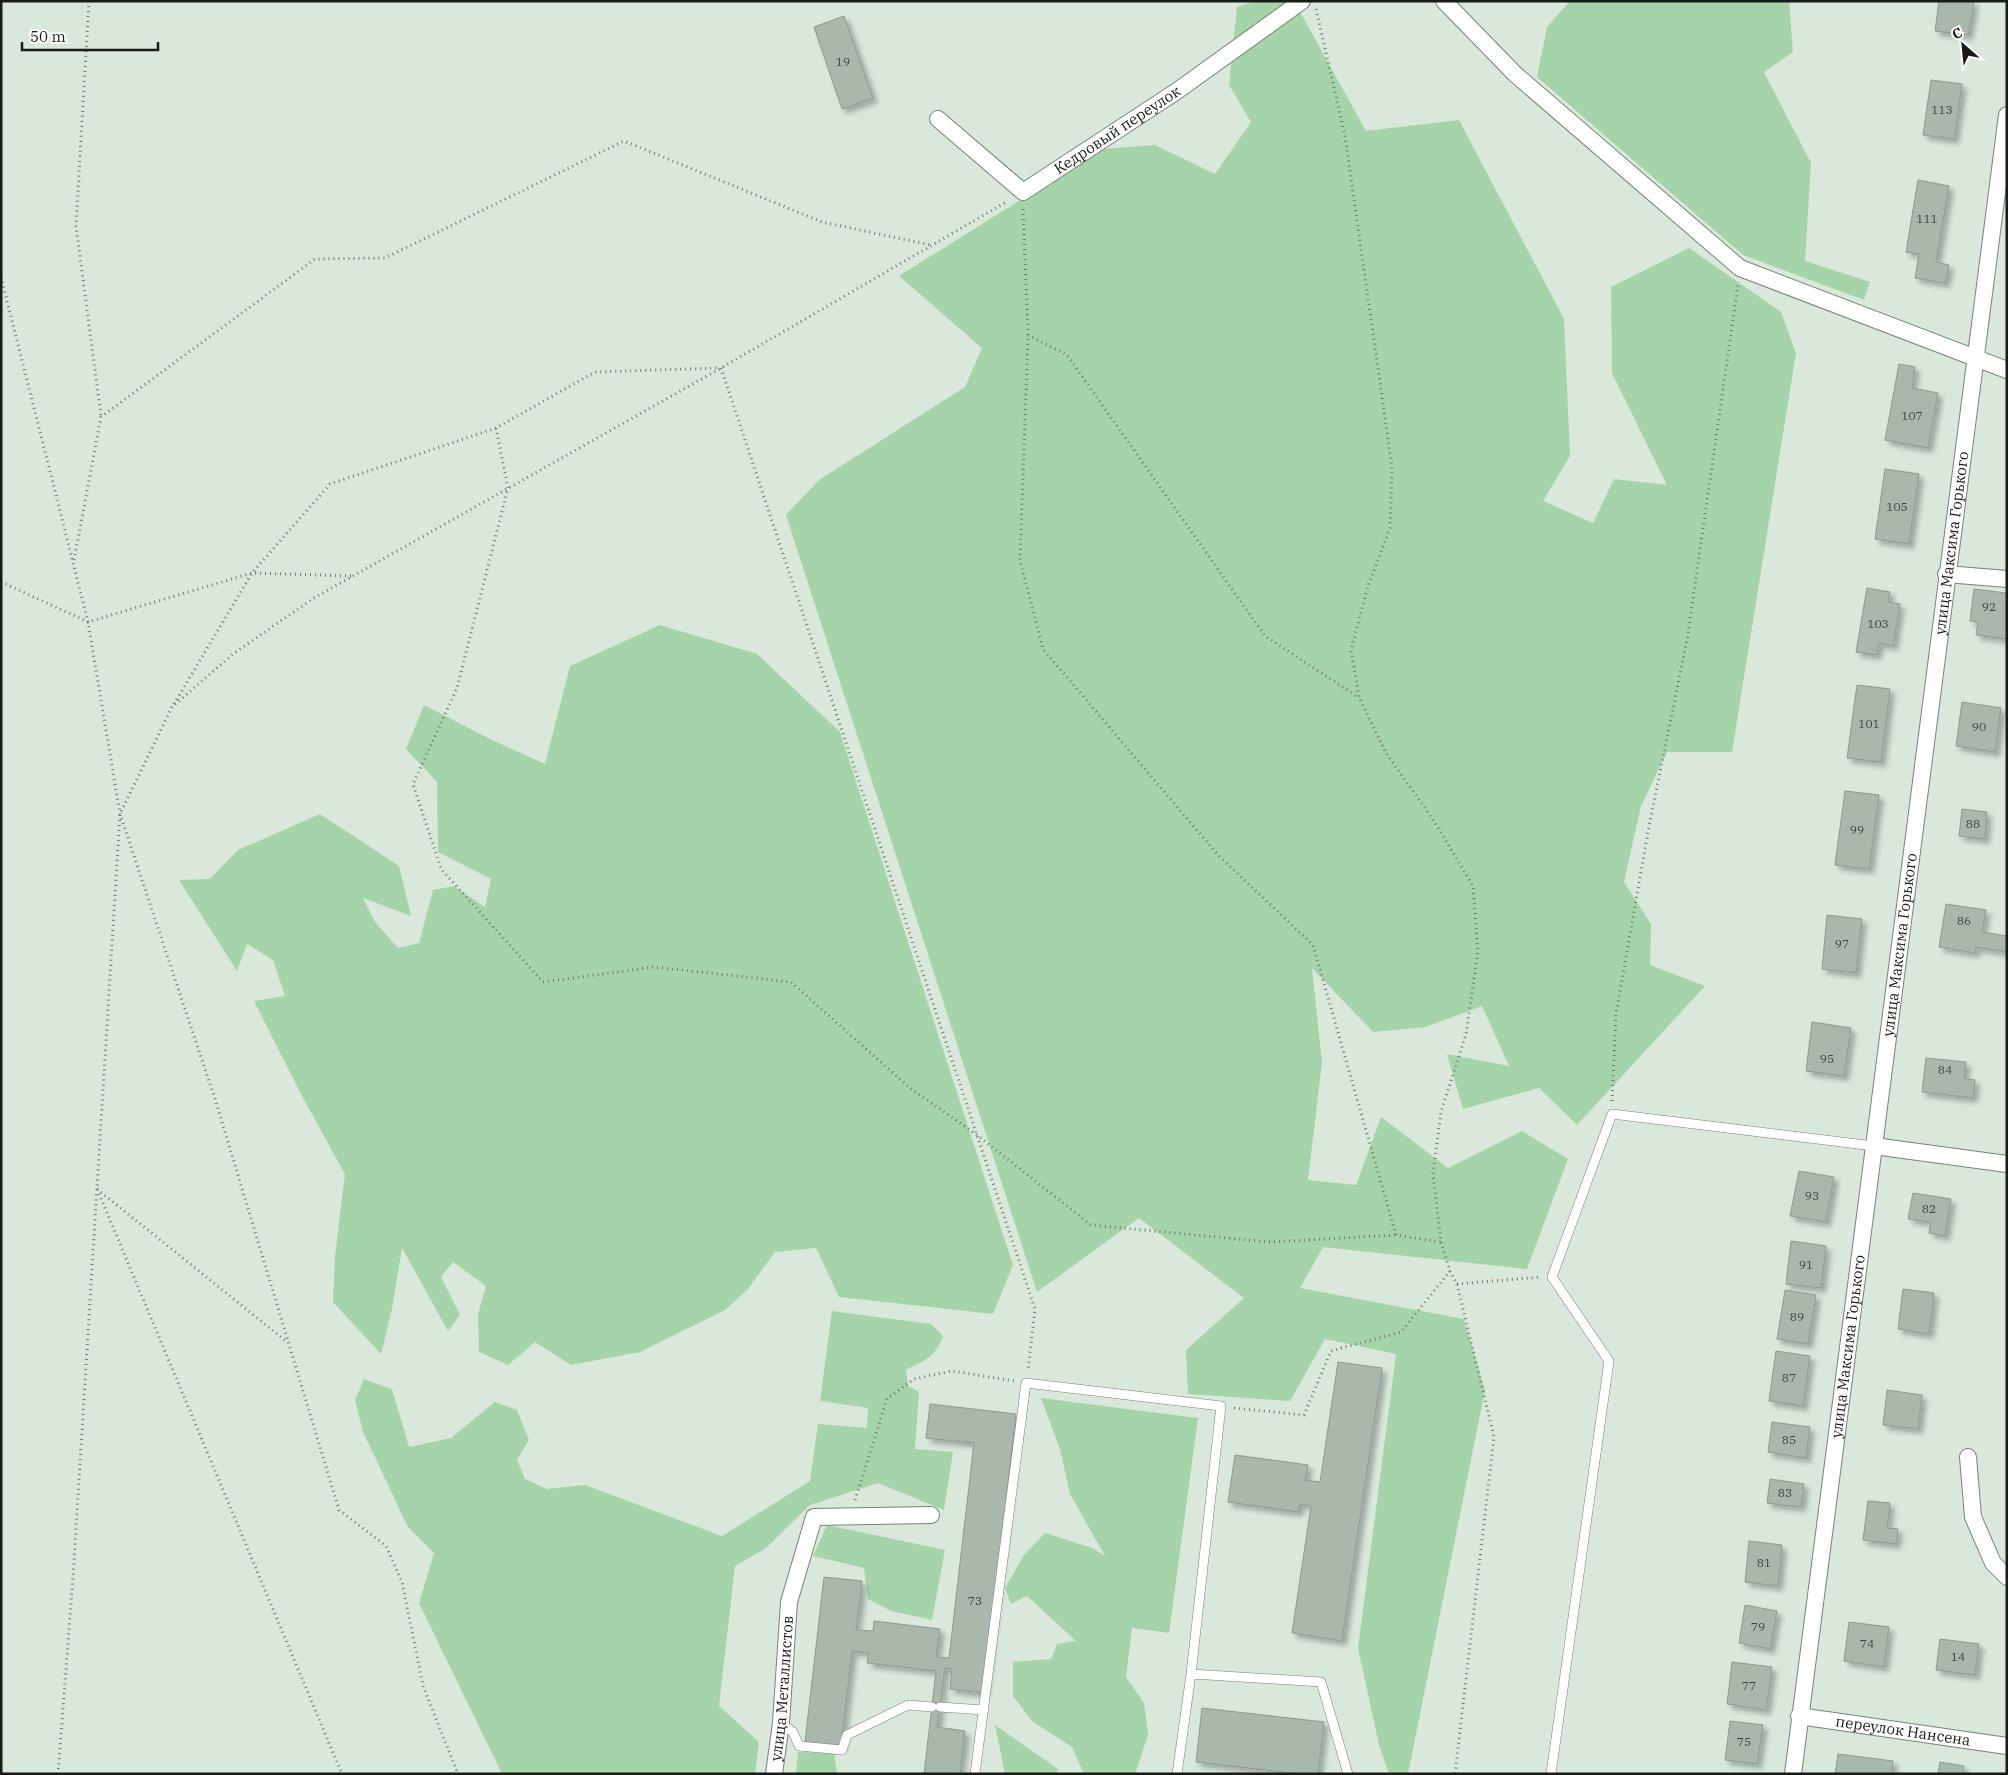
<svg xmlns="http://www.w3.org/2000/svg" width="2008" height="1775" viewBox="0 0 2008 1775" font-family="'IBM Plex Serif',serif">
<defs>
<filter id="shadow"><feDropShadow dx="4.5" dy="4.5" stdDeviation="2.5" flood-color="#0004"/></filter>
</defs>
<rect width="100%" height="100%" fill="#d9e8da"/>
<path fill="#a6d4a9" d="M1256,1H1294L1366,131L1459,120L1564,319L1570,456L1543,501L1593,523L1614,479L1667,485L1612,373L1611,287L1689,248L1781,312L1796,353L1732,752H1667L1641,806L1624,882L1651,924L1650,965L1705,986L1577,1125L1539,1088L1463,1109L1447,1054L1509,1066L1482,1006L1426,1027L1373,1032L1312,968L1322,1062L1308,1180L1356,1185L1381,1117L1448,1168L1522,1131L1568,1159L1527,1269L1323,1247L1300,1288L1464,1319L1485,1390L1408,1774H1389L1379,1745L1358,1648L1396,1354L1325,1339L1290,1401L1188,1394L1186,1350L1244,1298L1139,1218L1037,1292L786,515L819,480L965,387L982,348L899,276L1102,149L1155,145L1215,174L1251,122L1229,85L1237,7Z
M1570,1H1789L1793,52L1764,72L1811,163L1805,261L1870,282L1864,300L1743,255L1537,77L1547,27Z
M660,625L757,654L840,732L1013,1265L993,1314L839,1297L816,1248L775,1252L747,1290L725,1310L640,1352L571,1365L535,1342L508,1365L479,1352L478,1314L486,1286L453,1262L441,1277L460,1315L448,1331L402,1248L392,1309L381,1354L333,1302L335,1256L345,1174L303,1098L254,1001L285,996L273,960L247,944L237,971L179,880L210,879L238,850L320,814L399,866L411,916L363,898L375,922L398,948L419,943L433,890L454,886L485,907L491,879L438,852L437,782L406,749L424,705L492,740L545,764L570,666Z
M832,1311L931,1324L943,1336C935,1358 926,1359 906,1370L908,1386L919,1392L915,1449L953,1452L944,1510L878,1483L810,1505L766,1548L735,1566L719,1706L759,1742L755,1774H502L419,1603L434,1553L408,1527L363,1432L355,1400L364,1379L392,1389L409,1447L451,1438L495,1402L517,1410L529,1440L517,1460L525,1479L547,1489L585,1485L722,1536L810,1481L818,1424L867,1428L868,1408L820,1401Z
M1041,1398L1198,1418L1169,1633L1132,1628L1126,1677L1144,1703L1148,1735L1135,1774H1084L1072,1747L1032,1721L1013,1696V1662L1051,1659L1057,1644L1076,1641L1027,1596L1011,1604L1005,1588L1024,1555L1045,1533L1092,1548L1105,1556L1070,1494L1060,1449Z
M827,1525L945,1550L932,1620L891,1611L868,1599L864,1568L813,1556Z
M995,1725L1058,1769L1057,1774H1005Z
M798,1752L834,1753L837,1774H796Z"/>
<path fill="#aab8ab" stroke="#8c9a8d" filter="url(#shadow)" d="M1939,1H1974L1968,35L1935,31Z
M844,16L873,98L842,109L814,27Z
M1931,80L1962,84L1954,139L1923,135Z
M1918,180L1949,186L1936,262L1949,265L1945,283L1915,278L1919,254L1906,252Z
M1899,364L1915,367L1912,388L1938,393L1928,448L1885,440Z
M1885,469L1919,474L1909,544L1875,539Z
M1867,588L1890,592L1888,602L1900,604L1893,646L1879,643L1877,655L1856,652Z
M1974,589L2007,593V639L1976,635L1978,622L1970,621Z
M1857,685L1890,689L1881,762L1847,758Z
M1962,702L2001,708L1995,752L1956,746Z
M1845,791L1879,795L1869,869L1835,865Z
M1962,809L1987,812L1985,839L1959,836Z
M1946,904L1986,910L1982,932L2007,936V952L1976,947L1975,953L1939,947Z
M1827,915L1862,919L1856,973L1822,969Z
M1812,1022L1851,1028L1844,1076L1806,1071Z
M1926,1058L1966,1062L1964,1078L1975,1080L1973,1098L1922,1092Z
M1799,1171L1834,1177L1826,1222L1790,1216Z
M1913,1193L1951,1199L1945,1236L1929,1233L1931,1222L1908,1219Z
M1791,1241L1826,1246L1821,1288L1786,1284Z
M1903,1289L1934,1293L1929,1334L1898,1329Z
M1785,1290L1816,1295L1808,1344L1777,1339Z
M1776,1351L1810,1356L1803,1406L1769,1401Z
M1338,1362L1382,1368L1342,1641L1292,1633L1311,1506L1300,1504L1298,1512L1228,1502L1235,1455L1308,1465L1305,1480L1320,1482Z
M1887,1390L1922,1395L1918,1429L1883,1425Z
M930,1404L1016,1414L984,1693L950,1689L952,1669L945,1668L937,1727L965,1731L960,1774H924L936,1671L867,1663L869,1653L852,1651L841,1746L805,1742L824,1577L862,1581L856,1630L873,1631L874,1621L940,1629L936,1657L949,1658L974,1443L926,1438Z
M1772,1422L1810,1427L1806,1458L1768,1452Z
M1770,1479L1804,1484L1801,1507L1767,1503Z
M1868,1501L1890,1503L1887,1528L1898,1529L1896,1544L1863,1540Z
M1749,1541L1782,1545L1778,1586L1745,1582Z
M1745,1605L1777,1611L1770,1649L1739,1643Z
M1849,1622L1889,1627L1884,1667L1844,1661Z
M1940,1639L1979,1644L1975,1675L1936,1670Z
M1732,1662L1772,1667L1766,1710L1727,1704Z
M1202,1708L1324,1722L1318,1774H1300L1196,1762Z
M1730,1721L1763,1725L1757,1764L1725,1760Z
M1838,1754L1893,1761L1892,1774H1835Z
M1940,1762L1964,1766L1963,1774H1938Z"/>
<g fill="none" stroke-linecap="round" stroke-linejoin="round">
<g stroke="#778477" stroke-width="10">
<path id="service" d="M1191,1674L1321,1682L1348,1774
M940,1707L984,1710
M781,1723L793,1732L799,1746L842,1750L847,1735L908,1705L932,1707
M975,1774L1026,1383L1221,1406L1191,1674L1177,1774
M1551,1774L1609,1361L1552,1277L1612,1114L1874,1146"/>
</g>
<g stroke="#778477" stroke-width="18">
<g id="minor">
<path d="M1444,1L1515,74L1740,268L2007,370"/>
<path id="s1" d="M938,119L1023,192L1177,91L1302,1"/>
<path d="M1946,574L2007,579"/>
<path d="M1874,1146L2007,1164"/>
<path d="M1968,1457L1973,1517L1993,1563L2007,1577"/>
<path id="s2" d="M1799,1716L2007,1746"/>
<path id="s3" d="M774,1774L781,1723L789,1602L814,1517L931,1515"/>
<path id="s4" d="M1793,1774L2007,115"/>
</g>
</g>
<path stroke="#707970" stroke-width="3" stroke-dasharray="1 4" stroke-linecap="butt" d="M89,1L76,226L101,416
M1316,9L1345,136L1392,467L1390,528L1368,586L1351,650L1359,697L1386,753L1434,821L1473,886L1478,952L1466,1034L1441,1112L1433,1174L1441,1242L1450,1271L1457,1284L1494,1437L1455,1774
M1023,209L1028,335L1020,561L1043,649L1218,855L1313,945L1396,1235L1441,1242
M1,277L88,622L120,814L215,1099L339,1510L386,1546L402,1582L423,1686L458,1774
M1028,335L1067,355L1265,636L1358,697
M721,368L1035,1309L1028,1371
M496,428L508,488L457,688L413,784L441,869L543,982L654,967L791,982L910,1088L977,1135L1091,1225L1269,1242L1396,1235
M74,560L101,417L315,259L385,258L624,141L822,222L931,245
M1,582L88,622L252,573L352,576
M174,704L252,573L330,484L496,428L595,372L719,368
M1612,1101L1616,1014L1649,826L1687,640L1738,285
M97,1189L342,1774
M97,1189L287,1342
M1457,1284L1541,1277
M1234,1408L1304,1415L1331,1351L1401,1332L1450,1271
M855,1500L887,1399L914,1379L952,1371L1015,1381
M58,1774L73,1577L120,814L172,707L233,654L314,598L721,368L1008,201"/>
<use href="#service" stroke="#fff" stroke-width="9"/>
<use href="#minor" stroke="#fff" stroke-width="16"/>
</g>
<g text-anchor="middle" stroke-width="4" stroke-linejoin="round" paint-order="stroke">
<g font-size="12" fill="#3c433c">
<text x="843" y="66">19</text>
<text x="1942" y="114">113</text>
<text x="1927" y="223">111</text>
<text x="1912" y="420">107</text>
<text x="1897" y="511">105</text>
<text x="1989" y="611">92</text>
<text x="1878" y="628">103</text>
<text x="1869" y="728">101</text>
<text x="1979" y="731">90</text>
<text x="1973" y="828">88</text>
<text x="1857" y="834">99</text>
<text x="1964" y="925">86</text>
<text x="1842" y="948">97</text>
<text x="1827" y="1063">95</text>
<text x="1945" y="1074">84</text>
<text x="1812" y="1200">93</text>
<text x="1929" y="1213">82</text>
<text x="1806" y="1269">91</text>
<text x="1797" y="1321">89</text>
<text x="1789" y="1382">87</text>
<text x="1789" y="1444">85</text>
<text x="1785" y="1497">83</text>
<text x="1764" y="1567">81</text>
<text x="975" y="1605">73</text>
<text x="1758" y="1631">79</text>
<text x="1867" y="1648">74</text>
<text x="1958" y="1661">14</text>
<text x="1749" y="1690">77</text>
<text x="1744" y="1746">75</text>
</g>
<g font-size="15" fill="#171c17" stroke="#fff">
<text dy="5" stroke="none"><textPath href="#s1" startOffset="225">Кедровый переулок</textPath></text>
<text dy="5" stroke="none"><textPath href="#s4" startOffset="1241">улица Максима Горького</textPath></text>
<text dy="5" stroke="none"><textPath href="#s4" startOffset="836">улица Максима Горького</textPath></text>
<text dy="5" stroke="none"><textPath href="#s4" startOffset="431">улица Максима Горького</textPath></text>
<text dy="5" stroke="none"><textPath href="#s3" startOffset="86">улица Металлистов</textPath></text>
<text dy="5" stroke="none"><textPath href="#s2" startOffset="105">переулок Нансена</textPath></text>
</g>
</g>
<rect width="2008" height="1775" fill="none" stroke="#171c17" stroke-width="5"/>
<g transform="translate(1963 45) rotate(333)" stroke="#ffffff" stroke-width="4" paint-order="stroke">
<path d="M0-4L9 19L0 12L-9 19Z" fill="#171c17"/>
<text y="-8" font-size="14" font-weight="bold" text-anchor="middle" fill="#171c17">С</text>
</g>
<path d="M22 42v8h136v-8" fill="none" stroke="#171c17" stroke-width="2.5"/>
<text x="30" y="42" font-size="15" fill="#171c17" stroke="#ffffff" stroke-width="4" paint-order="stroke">50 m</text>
</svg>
